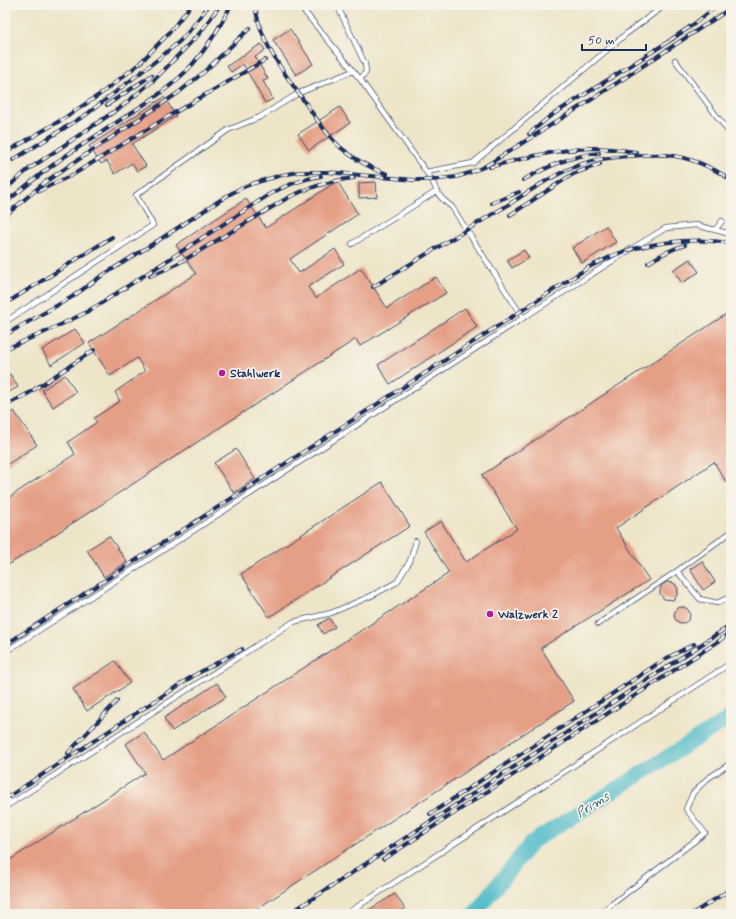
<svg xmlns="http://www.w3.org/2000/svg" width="736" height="919" viewBox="0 0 736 919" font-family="Mynerve,sans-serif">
<rect width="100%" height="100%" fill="#f7f3e8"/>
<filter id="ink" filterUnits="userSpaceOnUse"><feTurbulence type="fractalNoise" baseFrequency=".025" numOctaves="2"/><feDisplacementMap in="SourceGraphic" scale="8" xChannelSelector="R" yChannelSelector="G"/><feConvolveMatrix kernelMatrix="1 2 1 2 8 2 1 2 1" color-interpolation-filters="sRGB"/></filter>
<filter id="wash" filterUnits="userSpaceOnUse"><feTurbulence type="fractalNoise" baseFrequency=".012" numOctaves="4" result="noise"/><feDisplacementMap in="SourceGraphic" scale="16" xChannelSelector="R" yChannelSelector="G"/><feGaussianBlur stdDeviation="0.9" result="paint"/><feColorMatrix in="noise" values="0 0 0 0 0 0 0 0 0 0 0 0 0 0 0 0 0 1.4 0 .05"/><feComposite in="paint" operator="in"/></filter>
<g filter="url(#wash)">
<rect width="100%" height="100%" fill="#eee5c9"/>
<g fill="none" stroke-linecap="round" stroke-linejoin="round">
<path stroke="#4fbcc9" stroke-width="15" d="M474,914L532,842L731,717"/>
</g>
<g id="blocks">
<path fill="#e59f85" d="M290,29L313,64L296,75L273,40Z
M261,44L265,50L255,57L268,79L263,81L273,99L265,103L243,64L231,72L227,66Z
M164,97L176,116L132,144L146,166L137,171L132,163L115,174L107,161L101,164L89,146Z
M340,107L350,123L309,150L298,134Z
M337,181L358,214L290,259L299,273L335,249L344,264L308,287L316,298L361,268L387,308L436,277L446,293L360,346L356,339L5,567V500L75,454L68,442L97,422L94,418L120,401L115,392L145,371L137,358L110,376L89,343L196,274L176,245L246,199L266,228Z
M376,182L377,197L359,198V183Z
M606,226L616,242L582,263L572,248Z
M524,250L529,258L512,268L507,260Z
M690,259L699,272L682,283L673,270Z
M465,308L477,327L390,384L378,365Z
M731,311V479L726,482L714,462L616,528L649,580L541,648L574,701L249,914H5V863L145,773L126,744L144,732L163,760L449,573L424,532L441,521L466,562L517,529L482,475Z
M75,329L85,343L51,365L42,350Z
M10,374L18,387L5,394V377Z
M65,375L76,392L53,407L42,390Z
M14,411L37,445L5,466V417Z
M236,449L255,479L234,493L214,463Z
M382,482L410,526L269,617L241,574Z
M109,536L127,562L104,577L87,550Z
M702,561L715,582L703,590L690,569Z
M667,582L673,583L675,584L678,589L677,595L674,600L664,599L660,594V591L661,586Z
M674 615a8 8 0 1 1 16 0a8 8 0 1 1-16 0Z
M329,618L335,627L323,634L318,625Z
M115,661L130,683L87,711L73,689Z
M217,683L226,697L172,731L164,718Z
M395,894L405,909L397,914H362Z"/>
</g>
</g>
<g filter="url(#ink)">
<use href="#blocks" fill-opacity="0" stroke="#3b4a6e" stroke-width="1"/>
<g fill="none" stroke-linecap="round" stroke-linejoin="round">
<g stroke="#3b4a6e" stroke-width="6">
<path id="lane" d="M337,5L365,64L366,72L360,79
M675,60L731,135
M426,172L473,163L626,34L665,5
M715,230L731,234
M352,244L437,191
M523,318L636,246L666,228L696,225L715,230L722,221
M5,322L153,225L136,195L228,130L260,117L299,93L353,71
M677,571L700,599L717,603L730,597
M598,624L677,571L731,532
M5,652L523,318L452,207C439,197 438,195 432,180L360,79L299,5
M5,795L11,803
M5,807L293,622L331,613L371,596L397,582L410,561L416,541
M346,914L731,663
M599,914L705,833L686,809L693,793L707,779L731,763"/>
</g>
<use href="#lane" stroke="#fff" stroke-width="4.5"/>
<g stroke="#1b2f5e" stroke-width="4">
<path id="rail" d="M255,5C260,43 283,71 304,101C315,117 326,134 340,147C354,159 370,168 387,174
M669,41L694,24L718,5
M107,105L152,75
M529,134L549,117L674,38
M5,153L63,119L99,95L139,64L169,33L191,5
M13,160L87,114L157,60L180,41L190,30L209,5
M490,167C523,158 559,149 593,148C607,148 622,150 636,152
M523,180C549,166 570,156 599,153
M5,190L17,179L29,169L121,107L154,80L200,33L220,5
M39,191L74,174L174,113L265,60
M5,203C26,186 47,168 70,153C91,139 113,125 134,111C150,101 166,90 180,77C202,57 218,31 231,5
M492,203L519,192
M510,215L573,174L600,164
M5,216L45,182L178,93L204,72L250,28
M648,263C660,255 672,249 685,245
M150,276L171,267L186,259L284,200C306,188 329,181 354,178
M373,287C418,259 463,232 508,205C531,190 559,171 585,163C600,158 615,157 630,156C642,155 654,154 666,155C690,157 712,167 731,180
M5,304L112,237
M5,335L72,297L100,277L159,240L225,197L239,189L254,183L282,175L299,172H327L414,180H432L456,177L466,174L484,167L594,98L731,8
M5,349L43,333L83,314L100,304L270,194C286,185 303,179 321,176
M5,406L29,393L94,350
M5,645L589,267C603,260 617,253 632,249C664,241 699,238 731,243
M68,753L117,701
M5,799L193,676L242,649
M430,814L665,659L694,644
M383,859L393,853L719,641L731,631
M289,914L731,625
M692,914L731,889"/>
</g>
<use href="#rail" stroke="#f7f3e8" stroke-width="2.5" stroke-dasharray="8" stroke-linecap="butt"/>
</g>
</g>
<g fill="#b5179e" stroke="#f7f3e8" stroke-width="1.5">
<circle cx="222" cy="373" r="4"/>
<circle cx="490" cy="614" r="4"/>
</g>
<g text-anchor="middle" stroke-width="3.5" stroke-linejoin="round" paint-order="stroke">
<g font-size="12" font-weight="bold" fill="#1b2f5e" stroke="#f7f3e8" text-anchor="start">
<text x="230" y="377">Stahlwerk</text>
<text x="498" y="618">Walzwerk 2</text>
</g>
<g font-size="13" font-style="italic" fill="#2b597e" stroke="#f7f3e8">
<text transform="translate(592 804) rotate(-32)" y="5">Prims</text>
</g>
</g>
<rect width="736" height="919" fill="none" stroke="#f7f3e8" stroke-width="20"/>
<path d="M582 44v6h64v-6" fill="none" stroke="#1b2f5e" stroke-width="2"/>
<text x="588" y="44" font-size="12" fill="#1b2f5e" stroke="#f7f3e8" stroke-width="3" paint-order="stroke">50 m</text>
</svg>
